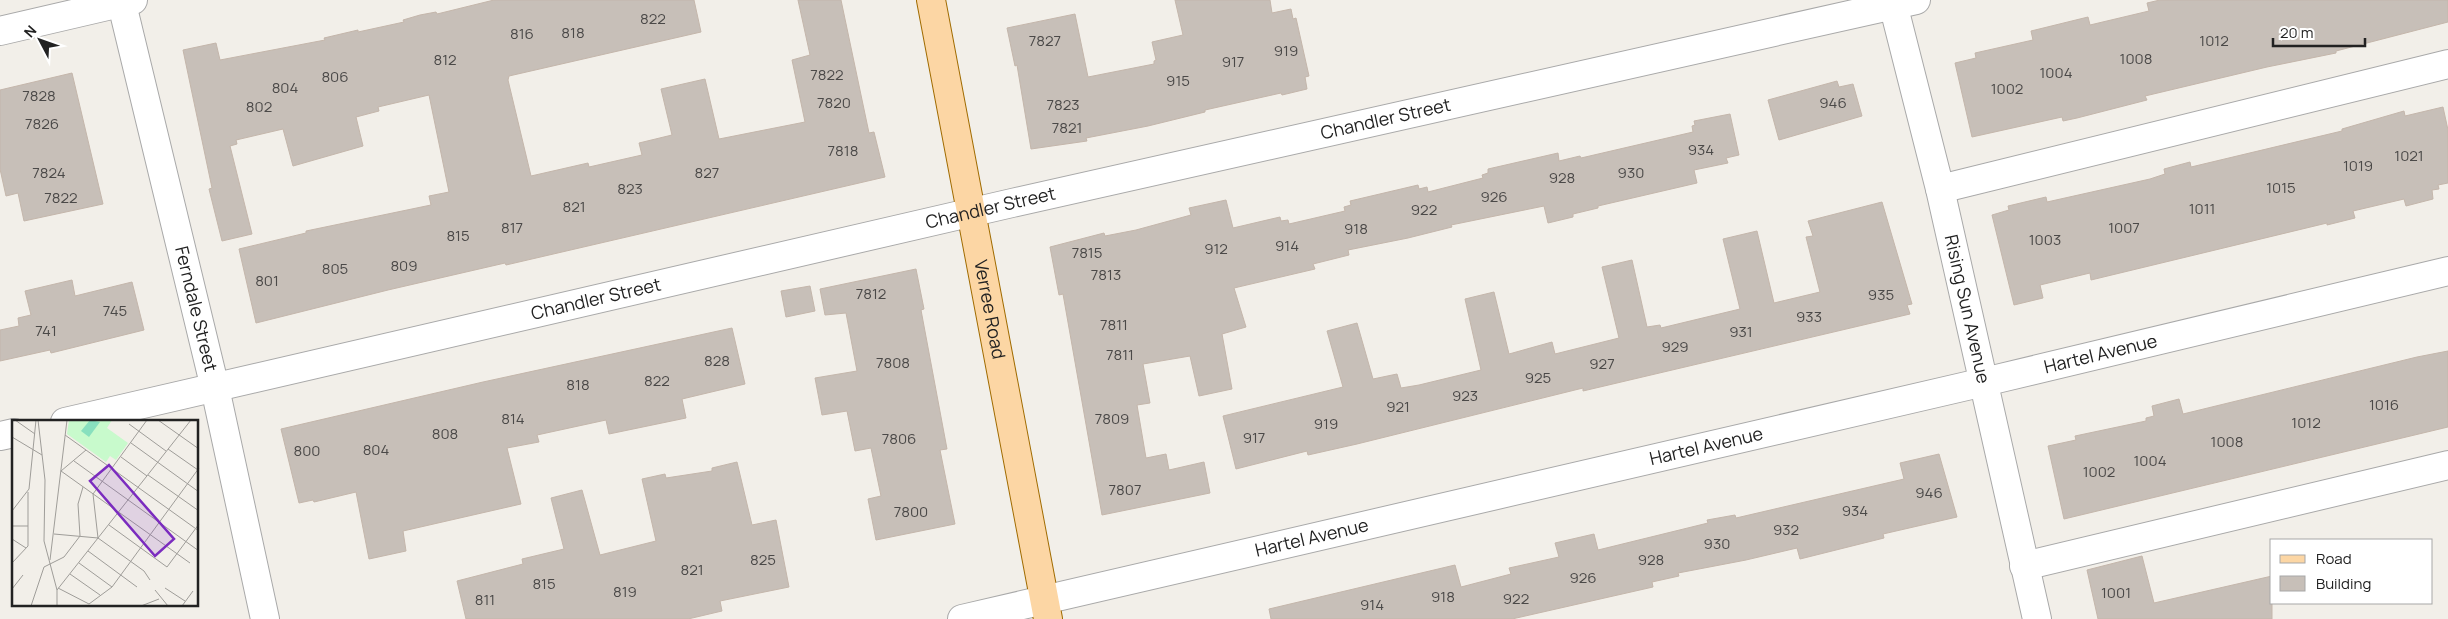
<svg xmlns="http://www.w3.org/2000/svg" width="2448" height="619" viewBox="0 0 2448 619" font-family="Manrope,sans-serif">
<rect width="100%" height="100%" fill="#f2efe9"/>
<path fill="#c7bfb8" stroke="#c4b6ab" d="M494,0H694L701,32L509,76L508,80L531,176L588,163L589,167L642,155L639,143L672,135L661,89L705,79L719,139L805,122L792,60L810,55L798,0H841L869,133L874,132L885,177L506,265L505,263L388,290L256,323L239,249L306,233V231L431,205L429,196L449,192L429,95L378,107L379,111L356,117L363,146L293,166L283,129L236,140L237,144L230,146L252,234L222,241L209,189L212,188L183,50L216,43L220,60L325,40L324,38L358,30V32L404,22L403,20L420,15L436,12L437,14Z
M1175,0H1270L1272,13L1291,9L1293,19L1296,18L1309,76L1305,77L1307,89L1282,95L1281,93L1205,110V112L1148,126L1086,138L1087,141L1031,149L1017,65L1015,66L1007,28L1075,14L1088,77L1154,64V61L1156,60L1152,42L1183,35Z
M2160,0H2448V22L2336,51V53L2267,67L2145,96L2147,100L2077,118L2063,121L2062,117L1972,137L1955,63L1976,58L1975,53L2033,40L2031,31L2088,17L2090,25L2149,11L2147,3Z
M72,73L103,204L24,221L18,193L6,196L0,169V90Z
M1837,81L1839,87L1853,84L1862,116L1779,140L1768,100Z
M2443,107L2448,130V183L2438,185L2439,189L2432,190L2433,199L2406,206L2404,199L2353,211L2355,218L2327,225V223L2091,280L2090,273L2040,285L2043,298L2014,305L1992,215L2009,210L2008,206L2046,197L2047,202L2150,179L2165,174L2164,169L2190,162L2191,167L2342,131V129L2404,111L2405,116Z
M1730,114L1739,155L1726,158L1728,163L1694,170L1697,183L1598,206V208L1573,214V217L1548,223L1544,206L1451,225L1452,227L1408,238L1348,250L1349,255L1313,264L1315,269L1234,288L1246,327L1222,334L1232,389L1199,396L1190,356L1143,364L1150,403L1137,405L1146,458L1166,454L1169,470L1204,462L1210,493L1102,515L1063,294L1059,295L1050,247L1104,233L1105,236L1136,230L1191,215L1189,208L1226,200L1233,228L1280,217L1281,221L1288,220L1289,224L1345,211L1344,207L1351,205L1350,201L1418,185L1419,189L1427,187L1428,192L1483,178L1482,175L1488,173V169L1558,153L1559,161L1580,156L1581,158L1693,132L1692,126L1695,125L1694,121Z
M1882,202L1912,304L1907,305L1910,314L1583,391V388L1357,444L1308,455L1307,451L1236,469L1223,416L1343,387L1327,331L1357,323L1373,379L1397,374L1401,388L1419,385L1481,370L1465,299L1494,292L1509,354L1552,342L1555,354L1619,338L1602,267L1632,260L1647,327L1660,325L1661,328L1740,309L1723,239L1757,231L1774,303L1820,292L1806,237L1813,236L1808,221Z
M916,269L924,309L921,310L947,449L940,450L955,524L876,540L868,499L881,496L871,448L855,451L847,411L822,415L815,378L857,371L846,313L825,315L820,289Z
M72,280L75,296L132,282L144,330L51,353L50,350L0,361V330L19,326L18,318L31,315L25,291Z
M810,286L815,311L786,317L781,291Z
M732,328L745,384L682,399L686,418L609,434L606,420L537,435L539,442L507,448L521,504L403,531L406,551L369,559L356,492L314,502L313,500L299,503L281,429L483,382Z
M2448,351V427L2064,519L2048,446L2076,440L2075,436L2146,421V418L2154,416L2152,406L2179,399L2183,414L2417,357Z
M1939,454L1957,517L1883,534L1884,538L1800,559L1797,548L1746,560L1678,573L1679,576L1652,582L1653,587L1512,619H1271L1269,609L1455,565L1461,587L1511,574L1509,568L1559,557L1555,543L1594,534L1598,550L1708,523L1707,520L1735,515L1736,518L1904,479L1900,463Z
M737,462L752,525L776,520L789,587L720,601L722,611L688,619H466L457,581L523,564L522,559L564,549L551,498L582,490L600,555L656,541L642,479L665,474L666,478L712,471V468Z
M2142,556L2154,603L2272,576V619H2098L2087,570Z"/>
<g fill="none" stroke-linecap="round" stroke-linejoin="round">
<g stroke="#a9a9a9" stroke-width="30">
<g id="minor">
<path id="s1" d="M121,0L215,388L265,619"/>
<path id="s2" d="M1892,0L1940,189L2037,619"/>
<path d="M0,31L133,0"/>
<path d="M1940,189L2448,64"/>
<path id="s3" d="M65,422L1012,203L1916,0"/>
<path d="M0,436L14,433"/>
<path d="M2024,566L2448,465"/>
<path id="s4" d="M962,619L1984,382L2448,271"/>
</g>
</g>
<g stroke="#a06b00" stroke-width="30">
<g id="major">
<path id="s5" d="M931,0L1048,619"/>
</g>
</g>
<use href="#minor" stroke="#fff" stroke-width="28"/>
<use href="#major" stroke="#fcd6a4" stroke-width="28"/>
</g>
<g text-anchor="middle" stroke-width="4" stroke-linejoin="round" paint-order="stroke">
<g font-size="15" fill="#4b4948">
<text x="653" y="24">822</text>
<text x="573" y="38">818</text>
<text x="522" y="39">816</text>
<text x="1045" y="46">7827</text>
<text x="2214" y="46">1012</text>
<text x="1286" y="56">919</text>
<text x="2136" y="64">1008</text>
<text x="445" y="65">812</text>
<text x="1233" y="67">917</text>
<text x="2056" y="78">1004</text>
<text x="827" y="80">7822</text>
<text x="335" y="82">806</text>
<text x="1178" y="86">915</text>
<text x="285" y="93">804</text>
<text x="2007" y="94">1002</text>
<text x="39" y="101">7828</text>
<text x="834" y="108">7820</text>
<text x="1833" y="108">946</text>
<text x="1063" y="110">7823</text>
<text x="259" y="112">802</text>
<text x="42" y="129">7826</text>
<text x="1067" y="133">7821</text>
<text x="1701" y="155">934</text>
<text x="843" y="156">7818</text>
<text x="2409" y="161">1021</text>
<text x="2358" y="171">1019</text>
<text x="49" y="178">7824</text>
<text x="707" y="178">827</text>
<text x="1631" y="178">930</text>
<text x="1562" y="183">928</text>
<text x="2281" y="193">1015</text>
<text x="630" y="194">823</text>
<text x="1494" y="202">926</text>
<text x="61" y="203">7822</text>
<text x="574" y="212">821</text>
<text x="2202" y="214">1011</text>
<text x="1424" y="215">922</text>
<text x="512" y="233">817</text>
<text x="2124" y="233">1007</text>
<text x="1356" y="234">918</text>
<text x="458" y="241">815</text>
<text x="2045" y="245">1003</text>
<text x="1287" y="251">914</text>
<text x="1216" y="254">912</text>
<text x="1087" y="258">7815</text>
<text x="404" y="271">809</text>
<text x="335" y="274">805</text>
<text x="1106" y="280">7813</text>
<text x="267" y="286">801</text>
<text x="871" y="299">7812</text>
<text x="1881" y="300">935</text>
<text x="115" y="316">745</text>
<text x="1809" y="322">933</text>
<text x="1114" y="330">7811</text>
<text x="46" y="336">741</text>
<text x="1741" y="337">931</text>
<text x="1675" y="352">929</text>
<text x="1120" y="360">7811</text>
<text x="717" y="366">828</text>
<text x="893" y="368">7808</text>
<text x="1602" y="369">927</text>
<text x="1538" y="383">925</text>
<text x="657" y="386">822</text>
<text x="578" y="390">818</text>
<text x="1465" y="401">923</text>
<text x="2384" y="410">1016</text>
<text x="1398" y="412">921</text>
<text x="513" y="424">814</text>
<text x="1112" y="424">7809</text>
<text x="2306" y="428">1012</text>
<text x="1326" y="429">919</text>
<text x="445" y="439">808</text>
<text x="1254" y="443">917</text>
<text x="899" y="444">7806</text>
<text x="2227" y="447">1008</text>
<text x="376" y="455">804</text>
<text x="307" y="456">800</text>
<text x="2150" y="466">1004</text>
<text x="2099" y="477">1002</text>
<text x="1125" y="495">7807</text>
<text x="1929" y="498">946</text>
<text x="1855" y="516">934</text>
<text x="911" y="517">7800</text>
<text x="1786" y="535">932</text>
<text x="1717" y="549">930</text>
<text x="763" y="565">825</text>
<text x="1651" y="565">928</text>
<text x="692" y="575">821</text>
<text x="1583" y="583">926</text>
<text x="544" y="589">815</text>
<text x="625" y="597">819</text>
<text x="2116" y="598">1001</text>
<text x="1443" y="602">918</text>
<text x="1516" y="604">922</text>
<text x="485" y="605">811</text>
<text x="1372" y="610">914</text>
</g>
<g font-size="18" fill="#222" stroke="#fff">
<text dy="6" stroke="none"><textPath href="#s3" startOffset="1355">Chandler Street</textPath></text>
<text dy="6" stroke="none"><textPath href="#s3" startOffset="950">Chandler Street</textPath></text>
<text dy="6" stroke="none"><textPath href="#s3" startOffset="545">Chandler Street</textPath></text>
<text dy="6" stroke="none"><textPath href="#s1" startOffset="318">Ferndale Street</textPath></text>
<text dy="6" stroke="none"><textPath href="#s5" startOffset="315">Verree Road</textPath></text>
<text dy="6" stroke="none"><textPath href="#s2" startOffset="318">Rising Sun Avenue</textPath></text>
<text dy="6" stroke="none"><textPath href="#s4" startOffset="1169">Hartel Avenue</textPath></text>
<text dy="6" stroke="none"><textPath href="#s4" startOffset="764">Hartel Avenue</textPath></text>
<text dy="6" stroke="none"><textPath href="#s4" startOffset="359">Hartel Avenue</textPath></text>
</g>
</g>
<g transform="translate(12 420)">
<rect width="186" height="186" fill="#f2efe9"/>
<path d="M57,0H100L95,8L116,23L104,40L98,36L94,42L55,14Z" fill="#c8facc"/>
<path d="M78,0L88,2L77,17L69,11Z" fill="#88e0be"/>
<path fill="none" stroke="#9f9d99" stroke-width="1" d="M3,0L23,14M26,0L33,60L32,121L45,170V186M146,0L187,29M117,4L154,31M53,15L187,111M0,17L30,35M119,23L187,72M156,29L186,50M74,30L49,51L178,143M109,37L135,56M62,41L187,131M136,55L187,91M0,91L17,69L24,0M97,105L155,147L187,104M0,106H16M42,114L86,118L132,151L138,160M86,118L81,74L135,0M0,119L14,128M76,131L125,167M38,140L55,0M0,143L16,126V72M67,143L100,167M58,154L88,175M46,168L77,184L100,167L187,48M153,168L173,181M0,169L11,155M45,170L179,0M143,170L156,186M19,186L32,147L52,137L68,116L66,84L71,67M129,186L147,179M170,186L181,171"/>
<path fill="#7b2cbf" fill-opacity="0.15" stroke="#7b2cbf" stroke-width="2.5" d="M97,45L162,119L143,136L78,61Z"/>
<rect width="186" height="186" fill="none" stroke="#222" stroke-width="2.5"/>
</g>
<rect x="2270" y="539" width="162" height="65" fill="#ffffff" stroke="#a7a7a7"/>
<rect x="2280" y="555" width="25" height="8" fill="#fcd6a4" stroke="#a7a7a7"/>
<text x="2316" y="564" font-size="15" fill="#222222">Road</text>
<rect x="2280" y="576" width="25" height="15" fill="#c7bfb8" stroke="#a7a7a7"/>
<text x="2316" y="589" font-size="15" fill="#222222">Building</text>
<g transform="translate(40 40) rotate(311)" stroke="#ffffff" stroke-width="4" paint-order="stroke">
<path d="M0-4L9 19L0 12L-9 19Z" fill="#222222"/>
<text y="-8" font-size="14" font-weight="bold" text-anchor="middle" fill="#222222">N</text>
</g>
<path d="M2273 38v8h92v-8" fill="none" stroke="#222222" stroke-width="2.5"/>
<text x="2280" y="38" font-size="15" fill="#222222" stroke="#ffffff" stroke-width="4" paint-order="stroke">20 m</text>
</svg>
